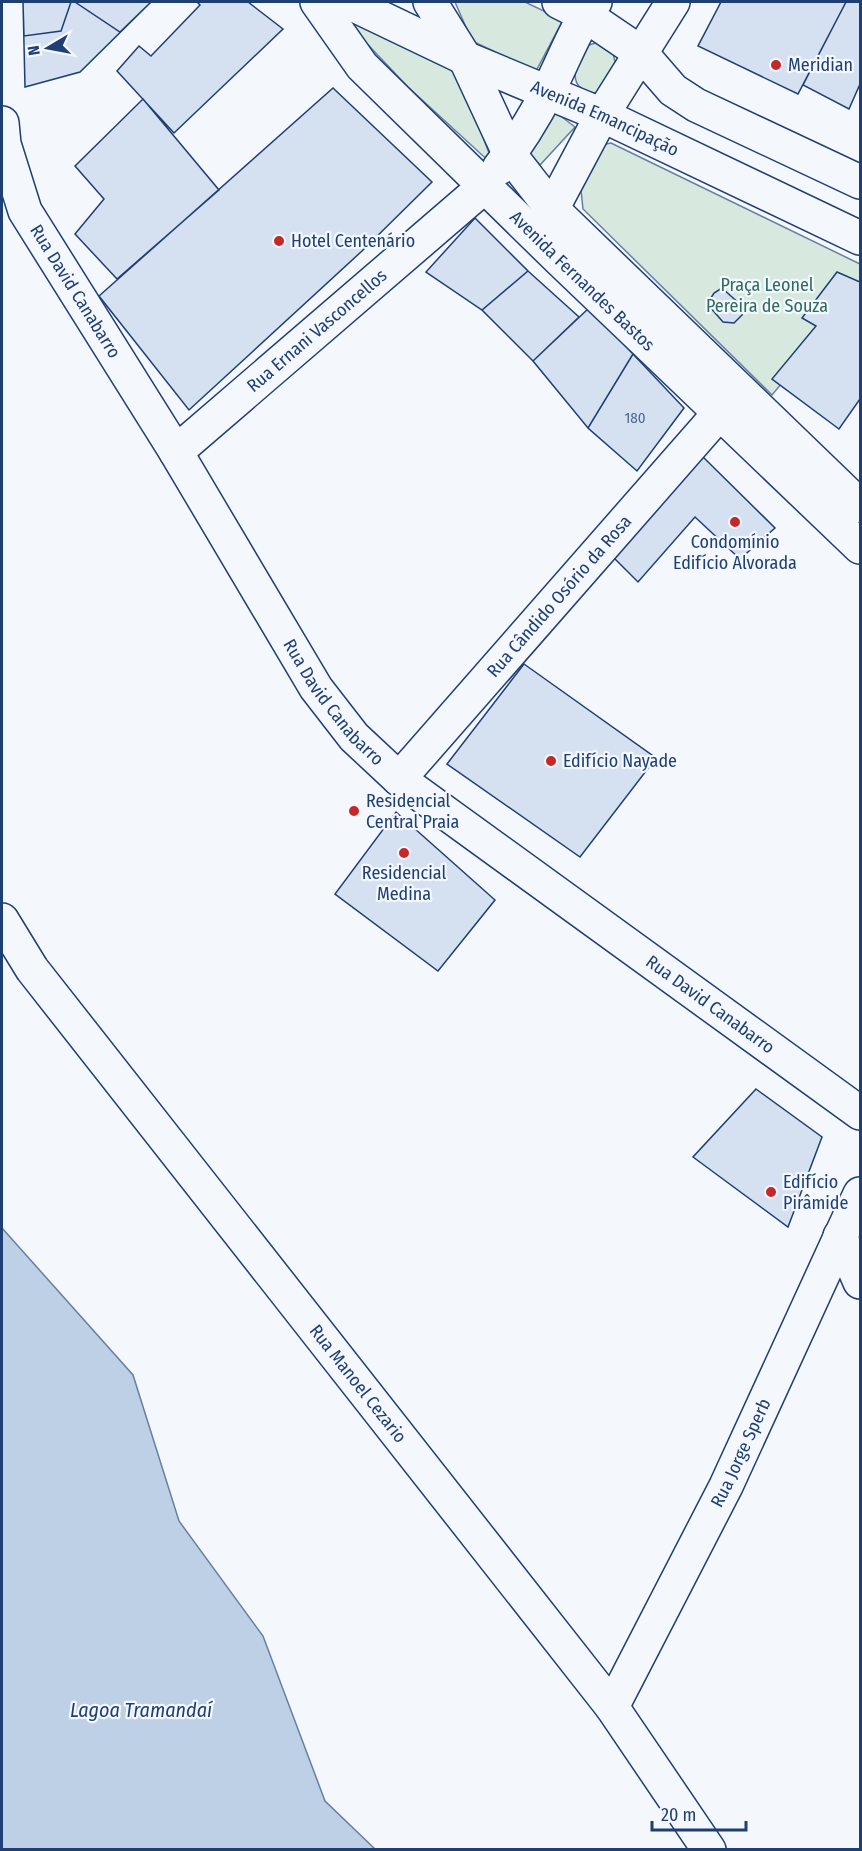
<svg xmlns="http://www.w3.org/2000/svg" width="862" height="1851" viewBox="0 0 862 1851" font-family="'Fira Sans Condensed',sans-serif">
<rect width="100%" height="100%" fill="#f4f7fb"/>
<path fill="#d7e8df" stroke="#687fa3" stroke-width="1.5" d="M455,2H525L563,20L536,71L472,41Z
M337,12L457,69L494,166L408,87Z
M599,42L613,52L616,67L602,88L596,93C564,89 575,64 589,45Z
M545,104L575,127L540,165L529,152Z
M611,143L860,264V289L772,395L583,209L580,181L597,146Z"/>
<path fill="#bed0e5" stroke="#687fa3" stroke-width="1.5" d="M2,1228L133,1375L179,1521L263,1636L325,1801L375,1849H2Z"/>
<path fill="#d5e0f0" stroke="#1d3f73" stroke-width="1.5" d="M23,2H151L80,72L25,87Z
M23,2H71L61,31L24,36Z
M75,2H151L120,32Z
M197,2H248L283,29L174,133L117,71L139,46L151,56L200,5Z
M721,2H846L798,94L698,46Z
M846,2H860V84L849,109L803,85Z
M333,88L432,182L362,251L189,410L99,296Z
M143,99L219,190L117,279L75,234L104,199L75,166Z
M475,218L528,271L482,310L426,272Z
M528,271L579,317L533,361L482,310Z
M837,272L860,282V399L839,429L772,379L816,326L802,318Z
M722,288L742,306V315L734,323L723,322L709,306V301L714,293Z
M590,307L633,354L588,428L533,361Z
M633,354L684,408L637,471L588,428Z
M700,454L775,528L740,559L695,517L638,582L610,554Z
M524,664L656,758L580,857L447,764Z
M396,812L495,900L438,971L335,894Z
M756,1089L822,1137L788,1227L693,1157Z"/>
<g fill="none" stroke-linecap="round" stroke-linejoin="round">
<g stroke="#1d3f73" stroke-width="36">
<g id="minor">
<path id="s1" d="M2,123L4,144L25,211L176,452L316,688L354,737L399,779L860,1113"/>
<path id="s2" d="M176,452L485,186"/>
<path id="s3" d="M399,779L738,392"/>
<path id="s4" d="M2,920L32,969L612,1707L709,1850"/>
<path d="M840,1236L860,1282"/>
<path id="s5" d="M612,1707L726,1486L860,1194"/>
</g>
</g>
<g stroke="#1d3f73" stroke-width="36">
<g id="major">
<path id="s6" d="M317,2L362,66L560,260L860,547"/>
<path id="s7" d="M348,2L465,58L602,115L860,238"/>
<path d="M430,2L465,58L510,155L552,209L860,506"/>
<path d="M559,2L585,15L641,53L673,90L696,105L860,182"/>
<path d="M499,168C518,144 535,116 549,89C564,60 575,28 595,2"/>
<path d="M540,224L552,209L602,115L673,2"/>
</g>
</g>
<use href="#minor" stroke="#f4f7fb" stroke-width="33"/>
<use href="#major" stroke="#f4f7fb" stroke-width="33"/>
</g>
<g fill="#c62828" stroke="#f4f7fb" stroke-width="2">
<circle cx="776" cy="65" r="6"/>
<circle cx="279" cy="241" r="6"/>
<circle cx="735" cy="522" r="6"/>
<circle cx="551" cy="761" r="6"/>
<circle cx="354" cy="811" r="6"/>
<circle cx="404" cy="853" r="6"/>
<circle cx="771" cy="1192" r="6"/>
</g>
<g text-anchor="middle" stroke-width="4.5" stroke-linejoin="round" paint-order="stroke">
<g font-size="15" fill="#4b6792">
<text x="635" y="423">180</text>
</g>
<g font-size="18" fill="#1d3f73" stroke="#f4f7fb" text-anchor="start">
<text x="788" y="71">Meridian</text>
<text x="291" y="247">Hotel Centenário</text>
<text x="735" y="548" text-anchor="middle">Condomínio<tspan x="735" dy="21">Edifício Alvorada</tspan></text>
<text x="563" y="767">Edifício Nayade</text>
<text x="366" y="807">Residencial<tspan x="366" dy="21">Central Praia</tspan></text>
<text x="404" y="879" text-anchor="middle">Residencial<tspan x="404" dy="21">Medina</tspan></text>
<text x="783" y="1188">Edifício<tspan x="783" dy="21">Pirâmide</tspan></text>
</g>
<g font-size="18" fill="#1d3f73" stroke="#f4f7fb">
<text dy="6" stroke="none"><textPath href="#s7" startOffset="282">Avenida Emancipação</textPath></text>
<text dy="6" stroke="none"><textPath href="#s6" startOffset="386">Avenida Fernandes Bastos</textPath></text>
<text dy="6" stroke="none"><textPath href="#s1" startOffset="186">Rua David Canabarro</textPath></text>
<text dy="6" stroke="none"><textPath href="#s2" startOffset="186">Rua Ernani Vasconcellos</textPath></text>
<text dy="6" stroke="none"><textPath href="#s3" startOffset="243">Rua Cândido Osório da Rosa</textPath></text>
<text dy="6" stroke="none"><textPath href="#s1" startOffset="672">Rua David Canabarro</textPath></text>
<text dy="6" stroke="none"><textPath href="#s1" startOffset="1158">Rua David Canabarro</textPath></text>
<text dy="6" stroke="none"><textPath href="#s4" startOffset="585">Rua Manoel Cezario</textPath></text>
<text dy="6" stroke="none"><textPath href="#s5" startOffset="285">Rua Jorge Sperb</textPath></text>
</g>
<g font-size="18" fill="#2c6c60" stroke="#f4f7fb">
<text x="767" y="291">Praça Leonel<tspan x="767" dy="21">Pereira de Souza</tspan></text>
</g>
<g font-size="20" font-style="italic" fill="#1d3f73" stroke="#f4f7fb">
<text x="141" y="1717">Lagoa Tramandaí</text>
</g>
</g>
<rect width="862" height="1851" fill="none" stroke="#1d3f73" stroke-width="6"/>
<g transform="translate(48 48) rotate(260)" stroke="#f4f7fb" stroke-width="4.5" paint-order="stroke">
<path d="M0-4.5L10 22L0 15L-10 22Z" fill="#1d3f73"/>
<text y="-9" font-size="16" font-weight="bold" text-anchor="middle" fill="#1d3f73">N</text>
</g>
<path d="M652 1821v9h94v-9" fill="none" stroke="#1d3f73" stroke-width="3"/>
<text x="661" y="1821" font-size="18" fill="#1d3f73" stroke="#f4f7fb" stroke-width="4.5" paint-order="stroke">20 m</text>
</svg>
